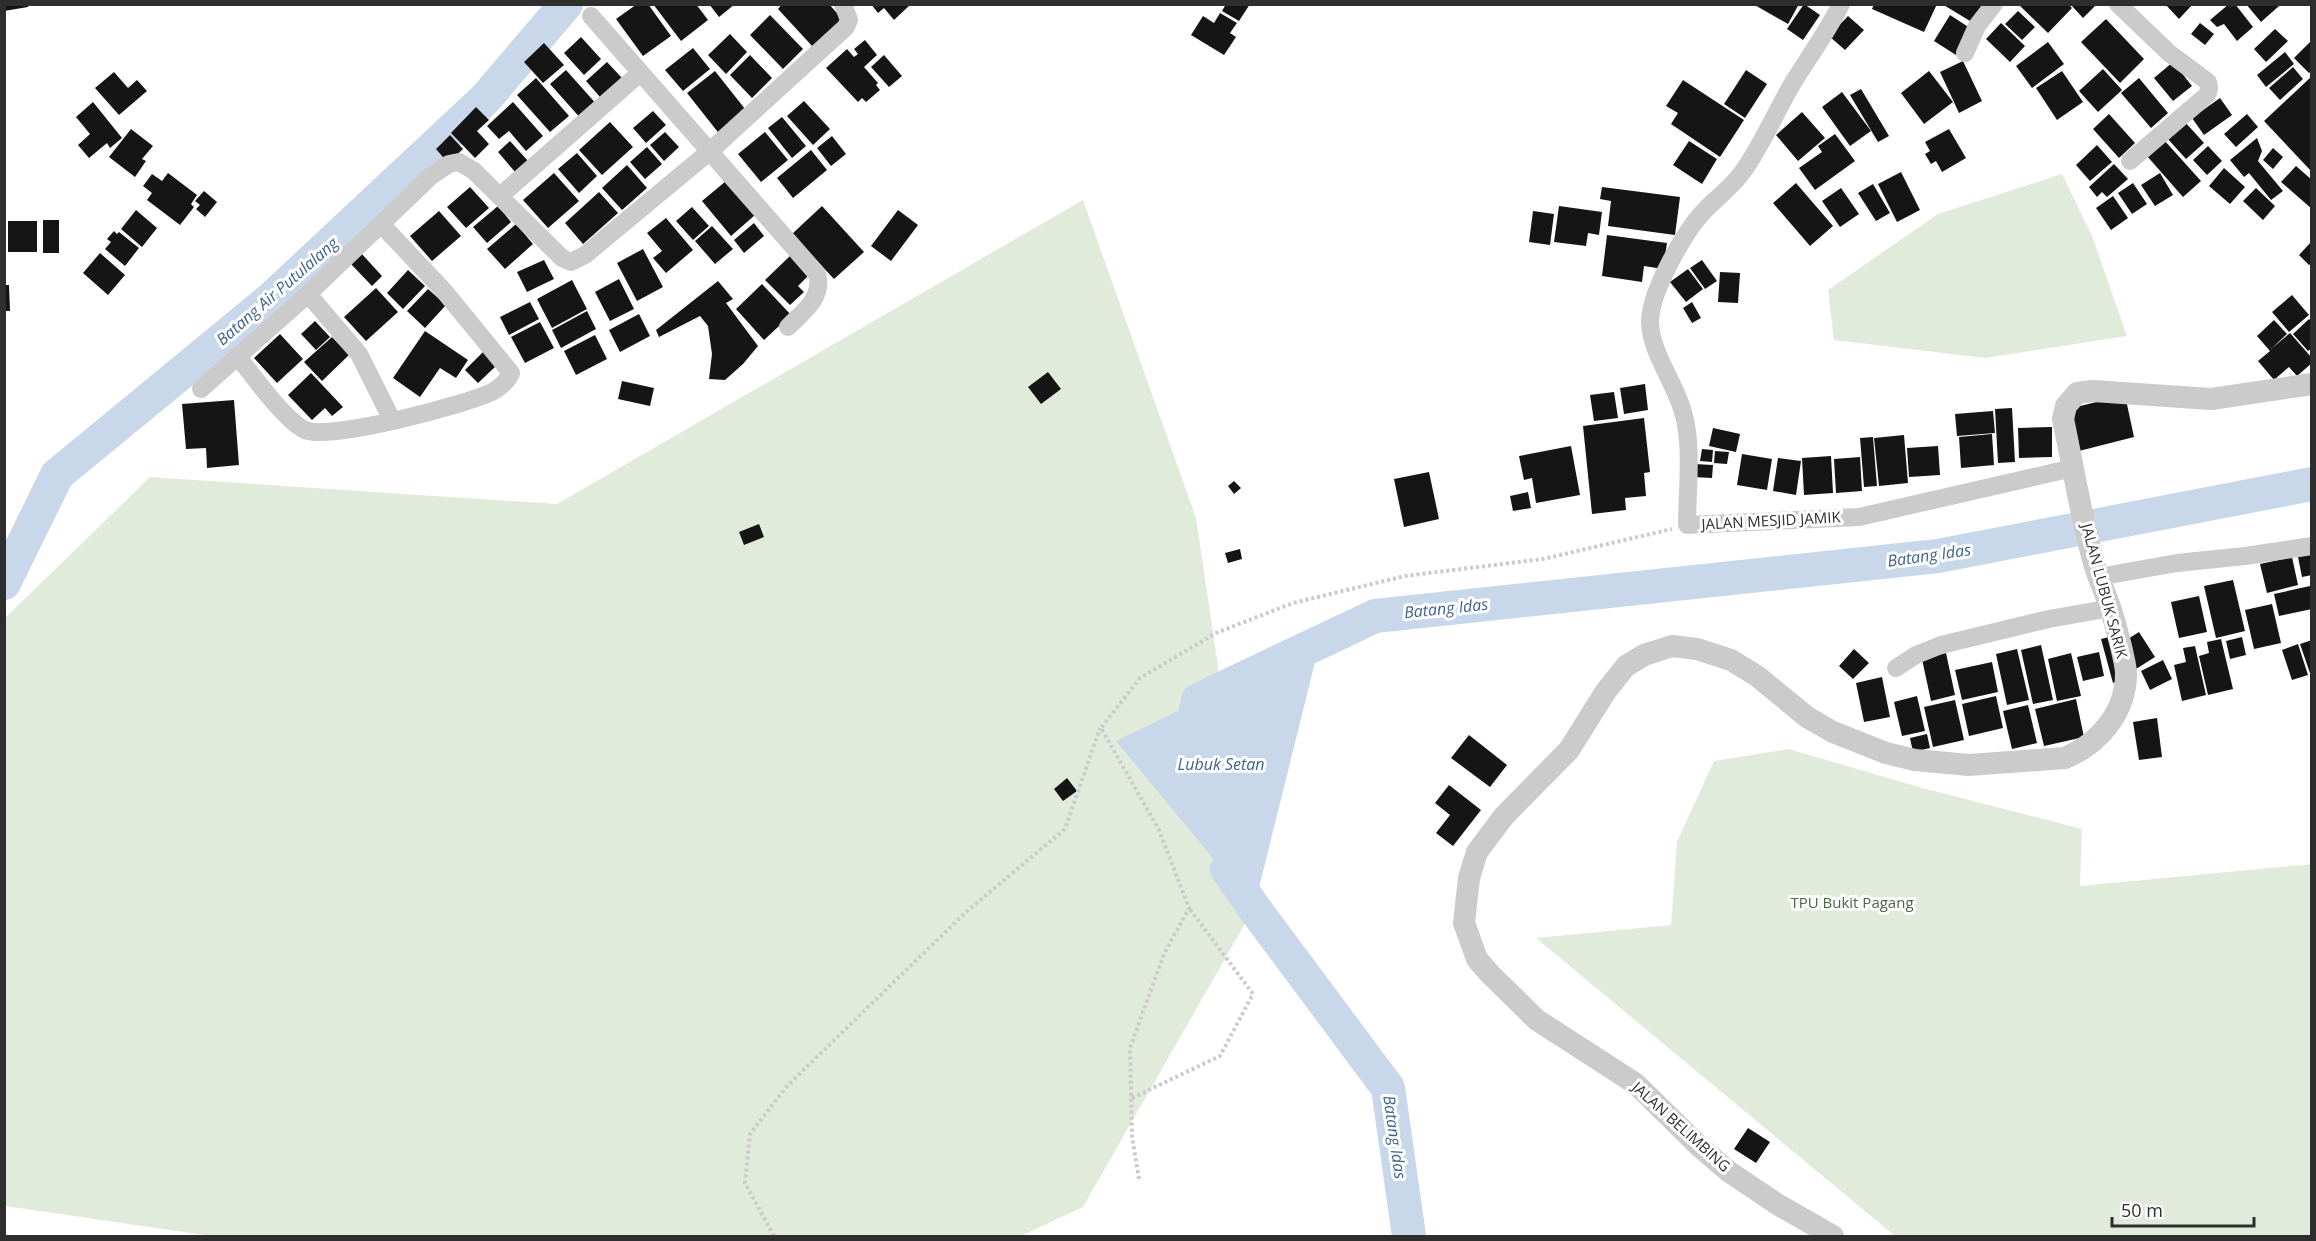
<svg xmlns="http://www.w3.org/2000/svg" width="2316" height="1241" viewBox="0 0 2316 1241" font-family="'Open Sans',sans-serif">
<rect width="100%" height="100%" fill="#fff"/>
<path fill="#e1ebdc" d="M2062,174L2092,236L2127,336L1985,358L1834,340L1828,290L1938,214Z
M1083,200L1196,518L1254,908L1083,1207L1021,1236H211L5,1206L4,619L150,477L557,504Z
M1789,749L1919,787L2082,829L2080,886L2311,864V1236H1895L1536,938L1671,925L1677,842L1714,761Z"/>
<path fill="#c8d8ea" d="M1320,642L1254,908L1116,741Z"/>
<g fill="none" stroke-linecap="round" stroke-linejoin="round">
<path stroke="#c8d8ea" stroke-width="34" d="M4,583L57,475L272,298L485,99L566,4
M1189,748L1198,700L1375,616L1938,556L2312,484
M1227,869L1254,908L1388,1088L1409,1236"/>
</g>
<path fill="#151515" d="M4,4H28V7L4,11Z
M637,4H648L671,36L643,56L616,19Z
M653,4H696L708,20L681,41Z
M709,4H735L719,17Z
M782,4H829L843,20L813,47L778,9Z
M871,4H911L894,20L884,8L878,13Z
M1226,4H1250L1239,21L1222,11Z
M1753,4H1799L1788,24Z
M1804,4L1820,15L1803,40L1787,29Z
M1874,4H1937L1924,32L1872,9Z
M1942,4H1987L1975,24Z
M2018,4H2068L2072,8L2048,33Z
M2074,4H2097L2083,18L2072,6Z
M2165,4H2193L2179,19Z
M2229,4H2235L2253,27L2237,41L2224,24L2217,27L2210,20Z
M2246,4H2278L2279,6L2261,22Z
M2018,11L2035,27L2022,40L2005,24Z
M1220,13L1237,23L1230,33L1236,37L1224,55L1191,35L1203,16L1214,23Z
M770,15L803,49L783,69L750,35Z
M1950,15L1973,30L1956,55L1934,41Z
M1848,16L1864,30L1845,50L1829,36Z
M2106,19L2144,59L2120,83L2081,42Z
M2001,23L2025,46L2010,62L1986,39Z
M2200,23L2214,34L2205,45L2191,34Z
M2275,29L2288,41L2266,62L2254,49Z
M730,34L747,52L726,74L708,55Z
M581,37L601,59L584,75L564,53Z
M865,40L877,55L864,67L878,83L876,85L880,90L866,102L862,98L858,102L826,68L847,49L854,57L858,54L854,49Z
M2312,40V70L2309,73L2294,58Z
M2048,42L2064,64L2032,88L2016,66Z
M544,43L564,65L543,83L524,62Z
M693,48L710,69L683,91L665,70Z
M2285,52L2294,64L2266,87L2257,75Z
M750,55L772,78L752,98L730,75Z
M884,55L902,76L889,87L871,67Z
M1963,61L1982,101L1959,113L1940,72Z
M607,62L622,78L600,97L586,81Z
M2173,62L2192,86L2173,101L2154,78Z
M2293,67L2303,79L2280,100L2269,88Z
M2103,69L2122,90L2098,112L2079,91Z
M566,70L599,107L583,121L550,84Z
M1746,70L1767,84L1745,118L1724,104Z
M715,71L749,114L721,136L687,93Z
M1929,71L1953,102L1924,124L1901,93Z
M2062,71L2083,102L2057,120L2036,88Z
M114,72L128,88L137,80L147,91L119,115L95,88Z
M2312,76V119L2310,120L2312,122V172L2264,121Z
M536,78L569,116L550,132L517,95Z
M2139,78L2168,113L2151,128L2121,93Z
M1683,80L1744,120L1720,157L1671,124L1678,113L1666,106Z
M1861,89L1889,136L1878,142L1850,95Z
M1842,92L1871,131L1850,146L1822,107Z
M2220,98L2232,115L2204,135L2192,118Z
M804,101L830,129L813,145L787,116Z
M93,102L122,138L110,148L107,143L89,158L78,145L90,134L76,117Z
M513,102L543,136L526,151L509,131L499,139L487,126Z
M476,107L489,120L477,131L489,144L475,158L451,133Z
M653,111L666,125L646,143L633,128Z
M1802,112L1825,138L1798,161L1776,135Z
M2109,114L2135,143L2119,158L2093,129Z
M2247,114L2258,127L2236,147L2224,134Z
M782,117L806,146L792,158L768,128Z
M610,122L633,147L602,175L579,150Z
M2185,122L2204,143L2186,159L2167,138Z
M131,129L153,146L142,159L146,161L135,177L109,157Z
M1949,129L1966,158L1942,172L1936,161L1931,164L1925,154L1930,151L1925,142Z
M665,132L679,147L664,161L650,145Z
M765,132L788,160L761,182L738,154Z
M1835,134L1855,161L1815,190L1799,168L1822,152L1818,146Z
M450,135L463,149L448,163L436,149Z
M832,136L846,154L831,166L817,148Z
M2257,138L2262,151L2258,161L2283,191L2271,200L2249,173L2244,177L2230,160Z
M2164,140L2201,181L2183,197L2147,156Z
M510,141L528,161L515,172L498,152Z
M1689,141L1717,159L1702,184L1673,165Z
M2097,145L2112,162L2090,181L2076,165Z
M2208,146L2222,161L2207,175L2193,160Z
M647,147L662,164L645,179L630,162Z
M2273,148L2283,157L2273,169L2263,160Z
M811,150L827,170L793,198L777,178Z
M577,153L597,176L579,193L558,169Z
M2114,164L2128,179L2107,197L2102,192L2097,197L2089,187Z
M627,165L647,188L622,210L602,188Z
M2296,166L2312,180V209L2281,182Z
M2224,168L2245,187L2230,204L2209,186Z
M1901,172L1920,210L1897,222L1878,184Z
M168,173L197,195L191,204L194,207L180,225L147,200L152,193L143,186L152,174L162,181Z
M554,173L579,201L548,228L523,200Z
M2160,173L2173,195L2155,206L2141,185Z
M726,181L755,215L731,236L702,201Z
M1796,183L1833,226L1810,246L1773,203Z
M2133,183L2147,204L2132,214L2118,193Z
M1873,184L1890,213L1876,221L1858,193Z
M470,187L489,208L466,228L447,207Z
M1602,187L1680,197L1675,235L1608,226L1611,201L1600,199Z
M1841,188L1859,214L1840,227L1822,201Z
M2256,188L2275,206L2263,220L2243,201Z
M204,191L217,202L205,217L196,209L200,205L195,201Z
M599,192L618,213L583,244L565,223Z
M2113,196L2128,218L2111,230L2096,208Z
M498,206L511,222L487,243L473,227Z
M822,206L864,252L834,279L792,234Z
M1559,206L1602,212L1599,235L1588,233L1586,246L1554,242Z
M692,207L709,226L693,240L676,221Z
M136,210L157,228L142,247L121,229Z
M898,210L918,225L891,261L871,246Z
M439,211L461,236L432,261L410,236Z
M1533,211L1554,214L1550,245L1529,242Z
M666,218L693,250L666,273L653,258L662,251L647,233Z
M43,220H59V253H43Z
M8,221H37V252H8Z
M754,223L764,236L744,253L734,240Z
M516,224L533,244L505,269L487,249Z
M712,226L733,249L715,264L695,241Z
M114,231L117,234L119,232L139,248L125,266L105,249L111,242L107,239Z
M1607,235L1667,243L1663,269L1644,266L1642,282L1602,276Z
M2312,241V263L2309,265L2299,255Z
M643,249L663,287L637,301L617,263Z
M100,253L125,275L108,295L83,273Z
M361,253L382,276L372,286L350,263Z
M791,255L810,274L798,286L804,292L790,305L765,280Z
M544,260L554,279L527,292L517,272Z
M1702,260L1717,281L1705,289L1690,268Z
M1688,269L1703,289L1686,302L1670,282Z
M408,270L425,286L403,309L387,293Z
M1720,272L1740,273L1738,303L1718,302Z
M619,279L634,309L610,321L595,292Z
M572,280L587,309L552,328L537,299Z
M718,281L733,299L726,303L758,346L743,364L725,380L709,379L712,354L708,326L700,316L659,337L656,330Z
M762,284L791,315L764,340L736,309Z
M4,285H9L10,311H4Z
M376,288L398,312L366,341L344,317Z
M428,289L446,305L425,328L407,311Z
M2292,295L2309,315L2289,332L2272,312Z
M530,302L539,319L509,335L500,317Z
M1692,302L1701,318L1692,323L1683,308Z
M587,311L596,329L561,348L552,330Z
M639,314L650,336L620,352L609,330Z
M2309,319L2312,322V348L2308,351L2293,334Z
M2274,320L2287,334L2271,349L2290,333L2312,358V363L2297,376L2289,367L2274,380L2258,361L2270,351L2257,336Z
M315,321L330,337L316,350L301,334Z
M540,322L554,348L525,363L511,337Z
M425,331L468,360L456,378L440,368L420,397L393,378Z
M280,334L303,359L277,383L254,358Z
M595,335L607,359L576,375L564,351Z
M332,337L349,355L322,381L304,362Z
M483,352L496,366L478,383L465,370Z
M1048,372L1061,389L1041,404L1028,387Z
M311,373L343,407L332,416L325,408L312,420L288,395Z
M622,381L654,388L650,406L618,399Z
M1645,384L1648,410L1624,414L1620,388Z
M1614,392L1618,418L1594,421L1590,395Z
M2125,395L2134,437L2079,451L2068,409Z
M234,400L239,465L207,468L206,448L186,449L182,404Z
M2012,408L2015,462L1998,463L1995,409Z
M1993,411L1995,433L1957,436L1955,414Z
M1644,418L1650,472L1644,473L1646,496L1625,498L1626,510L1592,514L1583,426Z
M2052,427V457L2019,458L2018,428Z
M1713,428L1740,434L1736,452L1709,446Z
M1992,434L1994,465L1961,468L1959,437Z
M1904,435L1908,483L1879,486L1874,438Z
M1873,437L1877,486L1864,487L1860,438Z
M1571,446L1580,495L1536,503L1532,478L1524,480L1519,456Z
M1938,446L1940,475L1909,477L1907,448Z
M1702,449L1713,450L1712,462L1700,461Z
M1715,451L1729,452L1727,464L1714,463Z
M1742,454L1772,459L1767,490L1737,485Z
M1831,456L1833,493L1804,495L1802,458Z
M1860,457L1862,491L1836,493L1834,459Z
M1778,458L1801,461L1796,495L1773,491Z
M1694,464L1713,465L1712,478L1693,477Z
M1429,472L1439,519L1404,527L1394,479Z
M1234,481L1241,488L1234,494L1228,486Z
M1528,492L1531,508L1513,511L1510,496Z
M759,524L764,537L744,545L739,532Z
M1240,549L1242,559L1228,563L1225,553Z
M2312,554V575L2302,577L2298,557Z
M2292,557L2298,585L2267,593L2260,564Z
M2233,580L2245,631L2216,638L2204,586Z
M2310,586L2312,609L2279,616L2274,594Z
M2199,596L2207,632L2179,638L2171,602Z
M2272,604L2281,643L2254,649L2245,610Z
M2139,632L2155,657L2136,669L2120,644Z
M2113,636L2124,679L2113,683L2101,639Z
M2242,637L2246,655L2230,659L2226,641Z
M2221,639L2233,689L2208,695L2199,656L2209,653L2207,642Z
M2312,640V676H2311L2300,644Z
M2298,644L2308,675L2292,680L2282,650Z
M2041,645L2053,700L2033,704L2021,650Z
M2195,646L2206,695L2182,701L2174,665L2186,662L2183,648Z
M1854,649L1869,663L1853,679L1839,666Z
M2017,649L2029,700L2007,705L1996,654Z
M2099,652L2104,676L2083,681L2077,657Z
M1946,653L1955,695L1931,701L1922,659Z
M2071,653L2081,696L2057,701L2048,659Z
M2163,660L2172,679L2150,690L2141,671Z
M1992,662L1998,692L1962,700L1955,670Z
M1882,677L1890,717L1864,722L1856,683Z
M1917,696L1925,731L1902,736L1894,702Z
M1996,696L2003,728L1969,736L1962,704Z
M2076,699L2084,737L2044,746L2035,709Z
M1955,700L1964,740L1933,747L1924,707Z
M2028,705L2037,743L2012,749L2003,711Z
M2157,718L2162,757L2139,760L2133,722Z
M1927,734L1930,748L1913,752L1910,738Z
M1469,735L1507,765L1490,787L1451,758Z
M1067,778L1077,791L1063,801L1054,789Z
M1449,785L1481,810L1453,846L1436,833L1450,815L1435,803Z
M1748,1128L1770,1142L1756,1163L1734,1149Z"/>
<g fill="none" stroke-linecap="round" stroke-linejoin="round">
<path stroke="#cbcbcb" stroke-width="4" stroke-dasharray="3 3" stroke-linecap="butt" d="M1132,1098L1220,1056L1253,994L1189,908
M1139,1179L1132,1137L1130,1048L1164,954L1189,908L1159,830L1101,728L1140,678L1216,633L1293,603L1405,576L1543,559L1672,529
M774,1236L745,1183L750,1134L787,1086L966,912L1065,829L1100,728"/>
<path stroke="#cbcbcb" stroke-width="18" d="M1841,4C1827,33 1807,59 1791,86C1775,114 1762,144 1744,170C1733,186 1719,196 1706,209C1685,230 1650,292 1650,322C1651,354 1675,382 1683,412C1693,445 1687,490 1687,525L1859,517L2073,468
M2118,4L2169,53L2208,82L2209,89L2207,95L2130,161
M591,16L817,274C824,297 803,312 788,327
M1965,53L1977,26L1994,4
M500,196L640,73
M308,294L359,354L392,420
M237,356C253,375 285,421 305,430C329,441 465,405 492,392C501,387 507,382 511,373L507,368L444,291L381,224
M201,389L308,294L431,176L449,164L459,162L474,171L562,258L571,262L585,255L709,152L846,27L849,20L843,4
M2098,577L2177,563L2245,556L2312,546
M1896,668L1916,655L1941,645L2049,619L2111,608"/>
<path stroke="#cbcbcb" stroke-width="22" d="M1833,1236L1777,1204L1728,1171L1700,1147L1636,1084L1537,1020L1490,974L1477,959L1464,923L1469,878L1477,852L1504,816L1569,750L1606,691L1626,666L1644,655L1672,646L1697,649L1731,660L1757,676L1807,717L1833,732L1886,753L1915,760L1969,765L2065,758C2099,744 2126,712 2126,674C2126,662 2114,619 2110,607C2105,592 2098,578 2094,563C2081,517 2073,466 2063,419L2066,406L2077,393L2093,391L2211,399L2312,384"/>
</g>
<g text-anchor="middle" stroke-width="6" stroke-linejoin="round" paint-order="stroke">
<g font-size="15" fill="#2e2e2e" stroke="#fff">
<text transform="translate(1771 521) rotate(-3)" y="5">JALAN MESJID JAMIK</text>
<text transform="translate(2104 591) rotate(75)" y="5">JALAN LUBUK SARIK</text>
<text transform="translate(1681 1127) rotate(42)" y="5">JALAN BELIMBING</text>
</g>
<g font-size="15" fill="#4a673d" stroke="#fff">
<text x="1852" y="908">TPU Bukit Pagang</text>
</g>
<g font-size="16" font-style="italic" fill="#3f628c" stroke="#fff">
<text transform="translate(277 291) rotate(-41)" y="6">Batang Air Putulalang</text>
<text transform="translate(1929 555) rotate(-8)" y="6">Batang Idas</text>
<text transform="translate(1446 608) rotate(-6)" y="6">Batang Idas</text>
<text x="1221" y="770">Lubuk Setan</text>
<text transform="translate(1395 1137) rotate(82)" y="6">Batang Idas</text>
</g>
</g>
<rect width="2316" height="1241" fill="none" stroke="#2e2e2e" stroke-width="12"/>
<path d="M2112 1217v9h142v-9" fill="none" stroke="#2e2e2e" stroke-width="3"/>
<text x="2121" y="1217" font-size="18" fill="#2e2e2e" stroke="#ffffff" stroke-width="4.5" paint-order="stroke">50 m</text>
</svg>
